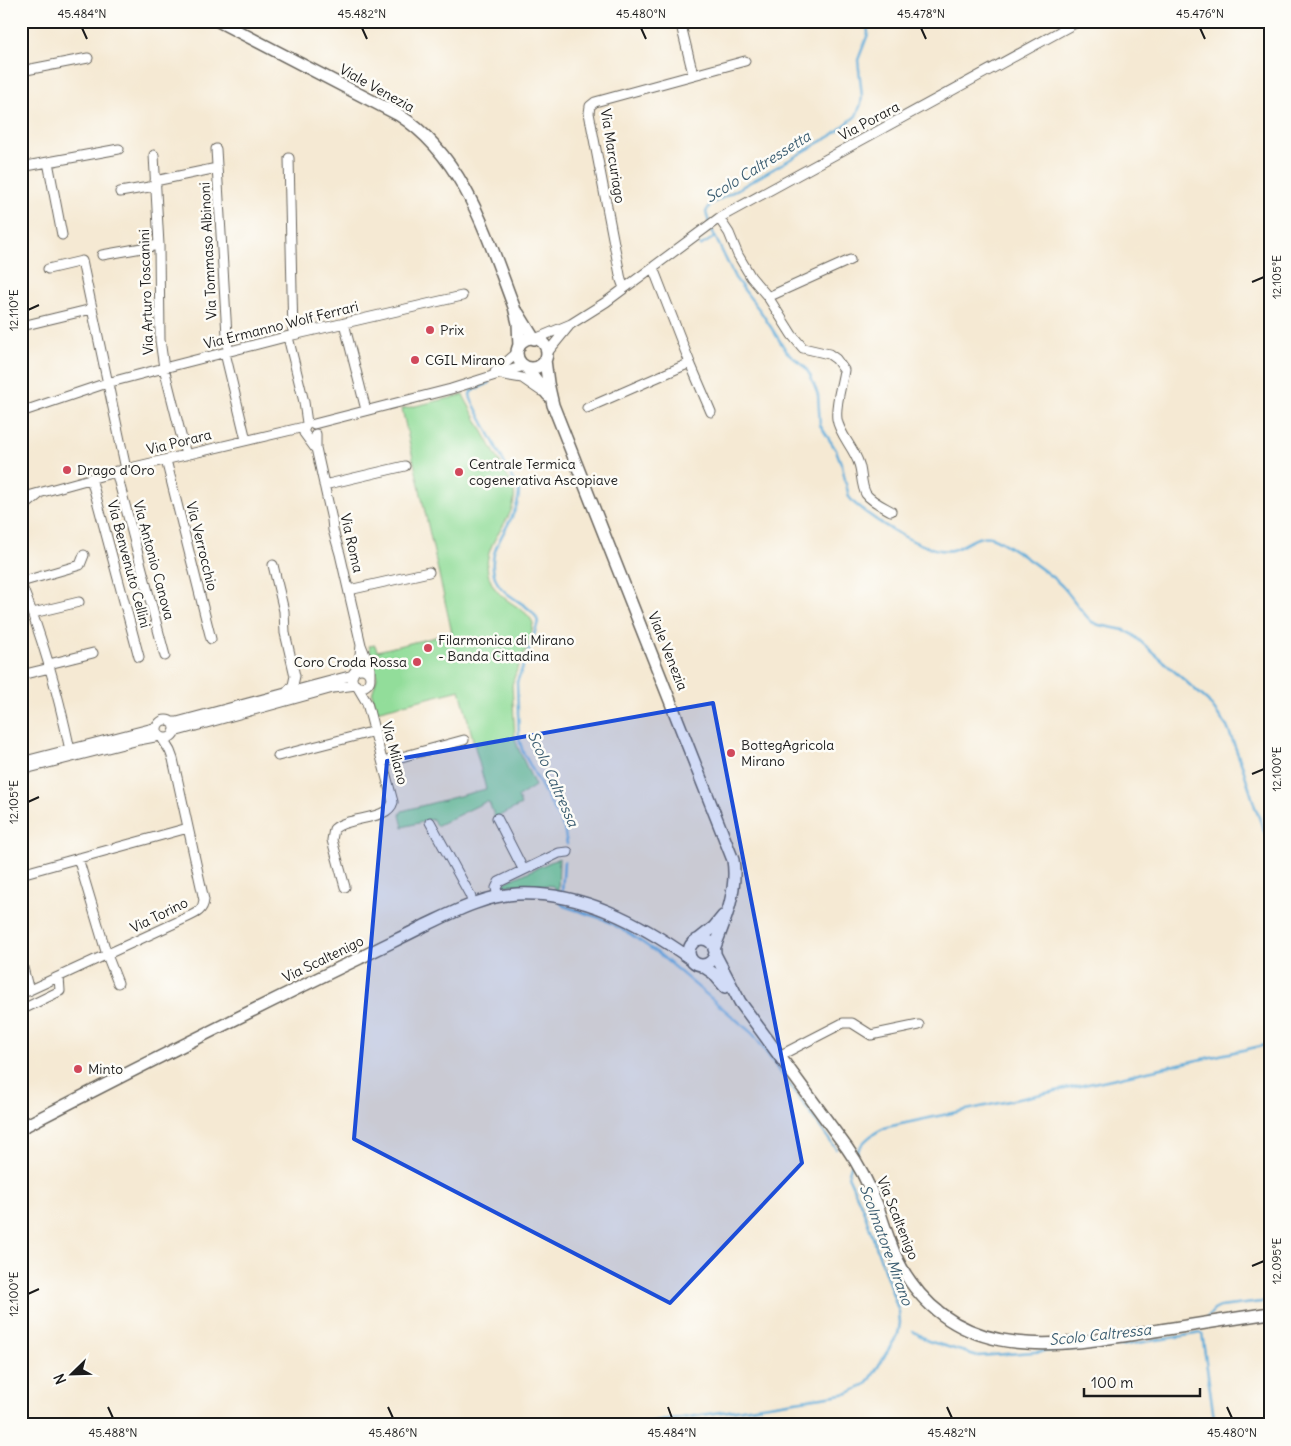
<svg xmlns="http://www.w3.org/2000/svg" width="1291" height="1446" viewBox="0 0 1291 1446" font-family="Delius,sans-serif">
<rect width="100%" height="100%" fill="#fdfcf7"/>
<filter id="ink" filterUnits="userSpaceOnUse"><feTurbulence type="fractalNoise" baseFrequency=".02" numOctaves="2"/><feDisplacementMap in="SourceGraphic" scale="10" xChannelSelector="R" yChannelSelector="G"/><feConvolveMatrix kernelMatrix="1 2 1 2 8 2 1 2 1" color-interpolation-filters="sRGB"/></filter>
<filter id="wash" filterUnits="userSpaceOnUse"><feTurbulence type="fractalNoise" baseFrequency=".0096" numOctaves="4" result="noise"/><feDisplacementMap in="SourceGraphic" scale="20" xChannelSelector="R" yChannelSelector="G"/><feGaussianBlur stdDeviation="1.12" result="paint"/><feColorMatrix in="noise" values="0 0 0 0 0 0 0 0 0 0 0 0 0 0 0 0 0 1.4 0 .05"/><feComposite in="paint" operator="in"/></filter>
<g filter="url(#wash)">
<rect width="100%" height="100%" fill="#f5e9d3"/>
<path fill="#92dd9a" stroke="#577c5b" d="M463,395L513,487C522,517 481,539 488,573C495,603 525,604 533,623C531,647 517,663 512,685L515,738L518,748L535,786L518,797L521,805L495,818L489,802H485L436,826L433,819L403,827L400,815L402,811L486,789L460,690L376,711L372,694L377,677L369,646L375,645L377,651L452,633L402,409Z
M559,858L558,893L553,886L526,884L501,886L506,882Z"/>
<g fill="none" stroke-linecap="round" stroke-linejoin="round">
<path stroke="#60acd9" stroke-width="2.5" d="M709,223L706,212L710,205L831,136L856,116L861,104L862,96L858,60L868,34L867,21
M711,228L735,278L761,312L787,352L805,367L810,375L818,395L820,425L836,450L842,466L849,497L854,503C874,520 926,555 952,550C965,547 976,534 991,537C1004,541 1053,576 1063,587C1073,598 1081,612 1092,622L1099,625L1124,630L1132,634L1208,701L1227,727L1234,744L1243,768L1255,807L1270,846
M700,246L715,237
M489,383L472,391L470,394L471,399L519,491C519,524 480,547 497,582C506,599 534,605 538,622L530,648L517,682L519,739L523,752L564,828L567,844
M562,893L564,862
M561,903L564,906L603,919L630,934L659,954L753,1034L836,1149
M856,1154C863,1140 873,1133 887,1127L1107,1080L1270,1044
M1207,1318L1214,1310L1220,1307L1270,1301
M913,1331L928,1341L978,1356L1119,1346L1202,1333L1215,1425
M635,1425L849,1393L868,1383L898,1334L900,1323L899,1312L863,1209L848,1176L852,1163"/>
</g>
</g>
<g filter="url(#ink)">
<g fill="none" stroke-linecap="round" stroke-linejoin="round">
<g stroke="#68645c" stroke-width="11">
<path id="minor" d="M680,21L693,74
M21,71L88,58
M216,149L228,352
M154,155L159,245L160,340L164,368L186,455
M289,158L293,335
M48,162L62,235
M21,167L119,149
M155,181L217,168
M120,192L155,186
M719,218L729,233L738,255L751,277L768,297L792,335L803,348L829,354L836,359L844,370C842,385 835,403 837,419C839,434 854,448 859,464C862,472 861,486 866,494C871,501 884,507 891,511
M102,255L159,245
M48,269L82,261L126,469
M624,288L621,280L589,113L590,106L595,102L745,61
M768,297L850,260
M344,323L366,410
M26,325L92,309
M288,337L304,402L307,423
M535,339L571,324L606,302L719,218L1079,21
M225,353L246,440
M547,353L569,326
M690,363L711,412
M495,372L517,353
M504,375L522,378L541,391
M587,408L690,363L653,268
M21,412L107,383L164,368L293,335L462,296
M307,424L304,429V433L315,448
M314,424L451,389L524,366
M316,434V448L332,520L333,530L340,554L361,645L370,668V676
M166,460L211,639
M116,471L165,656
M91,478L139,657
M324,485L405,466
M21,496H28L126,469L304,427
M21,509L38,495
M273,565L284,611L285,633L295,676L293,685L286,693
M21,582L80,565L84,555
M21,584C43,638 58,693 70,750
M349,590L429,572
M33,613L79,602
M49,664L93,653
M352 678a9 9 0 1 1 18 0a9 9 0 1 1-18 0Z
M355,671L359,665L361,645
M21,675L50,668
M157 729a9 9 0 1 1 18 0a9 9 0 1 1-18 0Z
M171,722H177L353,675
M174,732L333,688L356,685
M278,756L375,731
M21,762L157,727
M383,762L464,740
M21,770L139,740L160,736
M497,818L523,869
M430,822L470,895L473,904
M78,858L107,955L118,983
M21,874L188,828
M345,887L332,840L334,829C348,816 388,821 393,802L367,703L357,686
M498,897L496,888L499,882L559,853L568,852
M21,960L29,991
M21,994L188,917C197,913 203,910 204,900L173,759L170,751L162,738
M21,1010L60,991L59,977
M779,1056L843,1023H852L871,1035L919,1025"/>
</g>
<g stroke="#68645c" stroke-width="14">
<path id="major" d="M218,21L399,115C465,157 488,239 514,307L518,323L519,347
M518,313L534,339
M517 353a15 15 0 1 1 30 0a15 15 0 1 1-30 0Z
M545,360L548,383L553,405L733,860C738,890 725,921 714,949
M526,367L548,395
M689 952a13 13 0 1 1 26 0a13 13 0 1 1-26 0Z
M699,939L714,927L723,916
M715,954L740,1002L847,1148C860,1166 869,1185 877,1205C887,1232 893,1258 910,1281C968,1365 1068,1345 1154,1331C1192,1325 1231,1319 1270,1313
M701,965L713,973L725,987
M21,1128C133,1070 246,1013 360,958C381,947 403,937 424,926C454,912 483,896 517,894C581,891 640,923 691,959"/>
</g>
<use href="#minor" stroke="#fff" stroke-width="9"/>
<use href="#major" stroke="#fff" stroke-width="11"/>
</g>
</g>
<path fill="#1d4ed8" fill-opacity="0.2" stroke="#1d4ed8" stroke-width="4" stroke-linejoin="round" d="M713,703L802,1163L670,1303L354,1139L387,761Z"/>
<path fill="none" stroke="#1c1c1c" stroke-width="2" d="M82,28L87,39M362,28L367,39M641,28L646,39M921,28L926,39M1200,28L1205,39M1252,282L1264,277M28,310L39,305M1252,774L1264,769M28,802L39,797M1252,1266L1264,1261M28,1294L39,1289M108,1407L113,1418M388,1407L393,1418M668,1407L672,1418M947,1407L952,1418M1227,1407L1232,1418"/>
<g fill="#d1495b" stroke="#fdfcf7" stroke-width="2">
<circle cx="430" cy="330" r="5"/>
<circle cx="415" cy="360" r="5"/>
<circle cx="67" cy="470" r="5"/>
<circle cx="459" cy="472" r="5"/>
<circle cx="428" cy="648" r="5"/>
<circle cx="417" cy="662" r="5"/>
<circle cx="731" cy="753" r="5"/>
<circle cx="78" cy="1069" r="5"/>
</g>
<g text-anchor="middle" stroke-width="5" stroke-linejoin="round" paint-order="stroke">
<g font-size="14" fill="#1c1c1c" stroke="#fdfcf7">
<text transform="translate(377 88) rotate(29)" y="5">Viale Venezia</text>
<text transform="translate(869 121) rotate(-28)" y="5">Via Porara</text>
<text transform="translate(613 156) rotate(81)" y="5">Via Marcuriago</text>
<text transform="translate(208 251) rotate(-93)" y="5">Via Tommaso Albinoni</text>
<text transform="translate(146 292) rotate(-92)" y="5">Via Arturo Toscanini</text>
<text transform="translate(281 325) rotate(-14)" y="5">Via Ermanno Wolf Ferrari</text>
<text transform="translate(179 442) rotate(-14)" y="5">Via Porara</text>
<text transform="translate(352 543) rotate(77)" y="5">Via Roma</text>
<text transform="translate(202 546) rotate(76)" y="5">Via Verrocchio</text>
<text transform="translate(154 560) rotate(75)" y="5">Via Antonio Canova</text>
<text transform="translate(129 564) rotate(75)" y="5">Via Benvenuto Cellini</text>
<text transform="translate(668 651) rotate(68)" y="5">Viale Venezia</text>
<text transform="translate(395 753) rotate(75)" y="5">Via Milano</text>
<text transform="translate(159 915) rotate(-26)" y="5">Via Torino</text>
<text transform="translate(323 959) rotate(-26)" y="5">Via Scaltenigo</text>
<text transform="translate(898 1218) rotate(68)" y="5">Via Scaltenigo</text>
</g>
<g font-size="14" fill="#1c1c1c" stroke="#fdfcf7" text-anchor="start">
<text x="440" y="335">Prix</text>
<text x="425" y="365">CGIL Mirano</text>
<text x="469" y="469">Centrale Termica<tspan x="469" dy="16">cogenerativa Ascopiave</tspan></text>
<text x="77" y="475">Drago d'Oro</text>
<text x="438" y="645">Filarmonica di Mirano<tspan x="438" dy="16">- Banda Cittadina</tspan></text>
<text x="407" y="667" text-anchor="end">Coro Croda Rossa</text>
<text x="741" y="750">BottegAgricola<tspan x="741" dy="16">Mirano</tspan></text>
<text x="88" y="1074">Minto</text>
</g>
<g font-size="15" font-style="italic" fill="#3b5d71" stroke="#fdfcf7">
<text transform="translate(758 167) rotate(-32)" y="5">Scolo Caltressetta</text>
<text transform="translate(553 779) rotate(66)" y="5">Scolo Caltressa</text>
<text transform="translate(886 1245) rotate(70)" y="5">Scolmatore Mirano</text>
<text transform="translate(1100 1335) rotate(-6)" y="5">Scolo Caltressa</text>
</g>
</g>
<rect width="1291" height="1446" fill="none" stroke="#fdfcf7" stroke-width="55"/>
<g transform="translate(72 1374) rotate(247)" stroke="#fdfcf7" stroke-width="4" paint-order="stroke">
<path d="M0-4L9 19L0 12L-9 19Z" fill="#1c1c1c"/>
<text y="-8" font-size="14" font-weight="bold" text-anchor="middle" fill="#1c1c1c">N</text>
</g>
<path d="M1084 1388v8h116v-8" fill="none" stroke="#1c1c1c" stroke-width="2.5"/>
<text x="1091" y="1388" font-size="15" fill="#1c1c1c" stroke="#fdfcf7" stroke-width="4" paint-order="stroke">100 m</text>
<rect x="28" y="28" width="1236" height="1390" fill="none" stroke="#1c1c1c" stroke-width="2"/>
<g font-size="12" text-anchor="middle" fill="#1c1c1c">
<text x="82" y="18">45.484°N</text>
<text x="362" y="18">45.482°N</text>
<text x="641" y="18">45.480°N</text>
<text x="921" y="18">45.478°N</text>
<text x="1200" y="18">45.476°N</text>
<text transform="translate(1277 277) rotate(-90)" y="4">12.105°E</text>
<text transform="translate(14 310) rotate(-90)" y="4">12.110°E</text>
<text transform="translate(1277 769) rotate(-90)" y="4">12.100°E</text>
<text transform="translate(14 802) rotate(-90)" y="4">12.105°E</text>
<text transform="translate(1277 1261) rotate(-90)" y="4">12.095°E</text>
<text transform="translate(14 1294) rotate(-90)" y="4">12.100°E</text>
<text x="113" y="1437">45.488°N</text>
<text x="393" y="1437">45.486°N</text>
<text x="672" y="1437">45.484°N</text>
<text x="952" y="1437">45.482°N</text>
<text x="1232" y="1437">45.480°N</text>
</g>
</svg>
